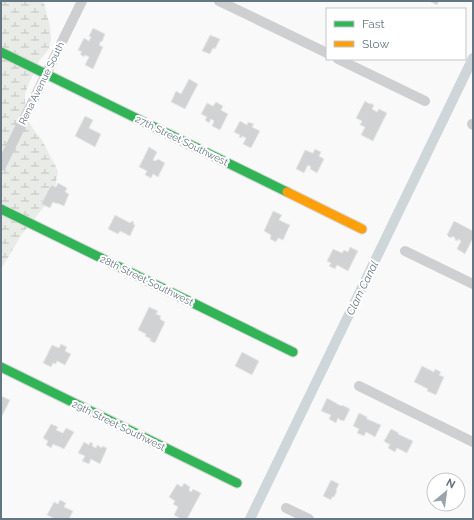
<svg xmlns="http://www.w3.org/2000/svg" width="474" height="520" viewBox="0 0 474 520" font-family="Raleway,sans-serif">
<defs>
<pattern id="wetland-marsh" width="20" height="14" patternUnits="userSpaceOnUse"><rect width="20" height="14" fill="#e8ebe6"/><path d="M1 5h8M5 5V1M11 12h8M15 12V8" fill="none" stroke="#c0c3c0"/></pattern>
</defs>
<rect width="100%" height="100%" fill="#f9f9f9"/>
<path fill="url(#wetland-marsh)" d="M1,1H41L44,3L50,26L51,39L49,49L39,61L25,93V104L27,119L34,130L42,140L58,171L55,188L48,202L22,234L1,269Z"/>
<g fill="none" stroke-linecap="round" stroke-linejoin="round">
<path stroke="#ced6d9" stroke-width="10" d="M250,519L473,58"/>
</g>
<path fill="#d0d2d3" stroke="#e8e8e8" d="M429,1H439L437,5Z
M93,28L105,34L102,42L101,41L99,45L103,47L93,69L85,65L89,57L85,55L84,57L80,54L82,52L78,50L84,38L89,41L91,37L89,36Z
M210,35L220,39L215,49L213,48L210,54L202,51Z
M189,79L198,84L185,109L171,102L176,91L181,94Z
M365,101L370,104V103L374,105L372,109L377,112L379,109L387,113L373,141L361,135L365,127L360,125L362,121L356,118Z
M216,102L223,106L221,110L228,114L220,130L212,126L214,121L211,119L209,123L205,120L207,117L201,114L207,103L213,106Z
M85,116L93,120L89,128L101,134L95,147L75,136Z
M240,121L247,125L248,122L254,124L252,127L260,131L251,148L243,144L246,138L242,136V138L239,137L240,135L234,132Z
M149,147L157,152L153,160L156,161L158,159L165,163L158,177L153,174L151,178L145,175L147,171L139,167Z
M315,149L321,152L319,156L324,159L317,173L310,169L311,167L308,165L304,173L296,169L305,150L313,153Z
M58,183L67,188L65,192L69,194L64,206L57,203V204L53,202L50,208L41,204L51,185L56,187Z
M273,211L282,215L279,220L290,225L283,240L278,238L276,242L270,239L271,235L264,231Z
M115,215L130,223L132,221L134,222L133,224L135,225L130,236L120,231L118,234L108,229Z
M454,221L473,231V238L465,254L457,249L461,241L458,239V241L455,240V238L452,236V238L451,237L450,238L447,235Z
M350,247L358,251L348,271L337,265L335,269L329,266L331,263L327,261L333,249L342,253L344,250L348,252Z
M149,307L158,311L156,314L161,316L160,319L165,322L155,343L150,341L151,339L145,336L146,334L138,330Z
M61,344L67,347L65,351L71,354L65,365L57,361L56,364L53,363L51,367L43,363L52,345L59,348Z
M242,352L259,361L252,375L235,366Z
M422,366L434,372L435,369L441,372L439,375L444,377L436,395L427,391L428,389L414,382Z
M1,396L10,400L2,416L1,415Z
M327,398L341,406L342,405L350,409L344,421L340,420L338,418L336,423L329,419L331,415L321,411Z
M359,413L367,417V419L381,425L375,437L366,432L364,436L357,433L359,429L353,426Z
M51,424L58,427L56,430L63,433L66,428L74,432L64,449L58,446H57L53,444L51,448L46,445L48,441L43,438Z
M391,429L399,433L398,434L413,441L407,453L397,448L395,452L388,448L390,444H388L384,441Z
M84,442L89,445L90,442L93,444L92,446L96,448L97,445L102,448V446L107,448L100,464L91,459L89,464L82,461L85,456L78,453Z
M331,480L339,484L336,490L337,491L334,497H332L331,500L323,496Z
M184,483L190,487L189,490L191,492L193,489L201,493L187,519H181L174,515L178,507L173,504L175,501L169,497L177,484L182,487Z
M60,500L66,503L64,507L73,511L69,519H52L53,518L47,515L54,502L58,504Z"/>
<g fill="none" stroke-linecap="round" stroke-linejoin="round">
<g stroke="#d5d6d7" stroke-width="11">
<path id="fast" d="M1,52L287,192
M1,209L293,352
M1,367L237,483"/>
</g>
<g stroke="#d5d6d7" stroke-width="11">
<path id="slow" d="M287,192L362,229"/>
</g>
<path stroke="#cecfd0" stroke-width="10" d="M219,1L327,53
M338,59L425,101
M472,124L473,125
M1,166L82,1
M405,251L473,284
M359,386L473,442
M286,508L309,519"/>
<use href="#fast" stroke="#30b455" stroke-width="9"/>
<use href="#slow" stroke="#ff9f0a" stroke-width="9"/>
</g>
<g text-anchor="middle" stroke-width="4" stroke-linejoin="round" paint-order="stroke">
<g font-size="10" fill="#657683" stroke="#fff">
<text transform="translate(41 83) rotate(-64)" y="4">Rena Avenue South</text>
<text transform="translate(182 140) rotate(26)" y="4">27th Street Southwest</text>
<text transform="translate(147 280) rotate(26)" y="4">28th Street Southwest</text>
<text transform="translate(119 425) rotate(26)" y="4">29th Street Southwest</text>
</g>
<g font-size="11" font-style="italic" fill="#60757c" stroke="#fff">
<text transform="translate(362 288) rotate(-64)" y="4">Clam Canal</text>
</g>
</g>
<rect width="474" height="520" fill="none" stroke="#657683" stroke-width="4"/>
<rect x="326" y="8" width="140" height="52" fill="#ffffff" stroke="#c1c8cd"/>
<rect x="334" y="21" width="20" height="6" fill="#30b455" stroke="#c1c8cd"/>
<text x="362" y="28" font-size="12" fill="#657683">Fast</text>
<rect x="334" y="41" width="20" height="6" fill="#ff9f0a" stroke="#c1c8cd"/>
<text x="362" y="48" font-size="12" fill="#657683">Slow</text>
<g transform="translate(446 492) rotate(29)"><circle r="19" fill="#ffffff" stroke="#c1c8cd"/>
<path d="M0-3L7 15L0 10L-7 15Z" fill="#99a4ac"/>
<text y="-6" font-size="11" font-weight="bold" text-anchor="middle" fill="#657683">N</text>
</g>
</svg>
